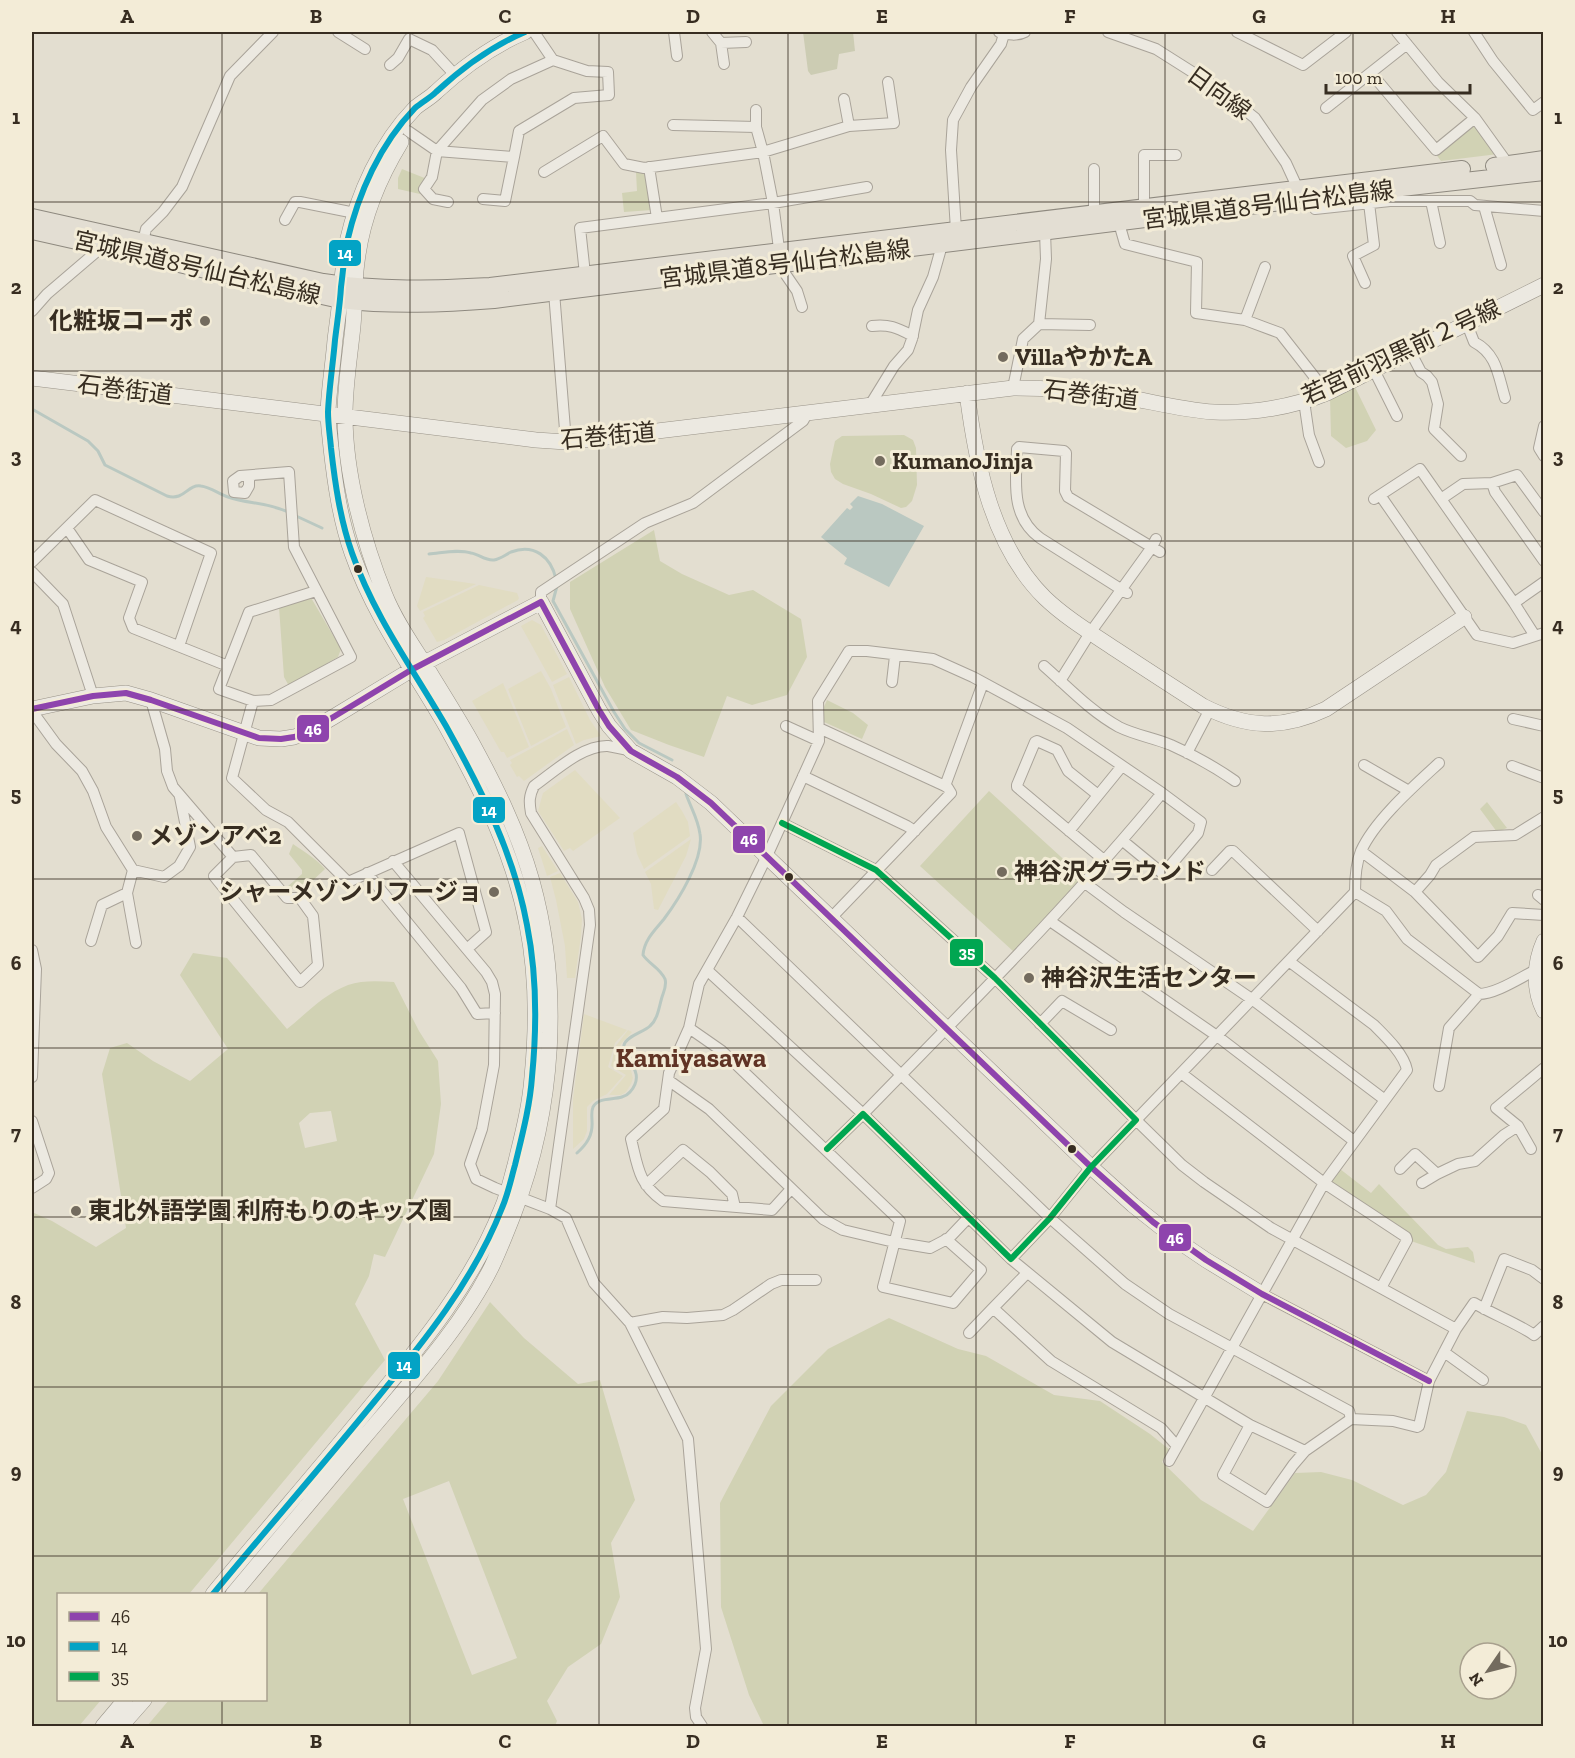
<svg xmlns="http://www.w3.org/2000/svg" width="1575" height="1758" viewBox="0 0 1575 1758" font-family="'Zilla Slab','Noto Sans JP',serif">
<rect width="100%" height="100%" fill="#e3ded0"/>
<path fill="#e1dcc2" d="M426,577L476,584L420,611L417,606Z
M479,585L517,593L519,598L518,600L444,640L437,642L423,618L425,616L423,612Z
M532,620L541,625L567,674L552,682L521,626Z
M541,671L551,689L566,727L531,746L508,689Z
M569,677L590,720L601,736L584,740L576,744L553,685Z
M503,683L529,747L507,758L504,752H501L472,701Z
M567,729L574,745L524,781L519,776L517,777L510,765L512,763L510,760Z
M575,770L620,818L573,851L570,848L564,851L538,811L543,793Z
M676,802L682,811L688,822L690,836L644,869L637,854L633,833Z
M691,839L686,856L658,910L654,909L651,884L645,872Z
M542,846L558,871L547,876L538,848Z
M560,873L578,902L582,919L581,936L575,978H567L565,946L556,900L550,877Z
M584,1014L627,1030L615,1043L608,1067L623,1076L607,1094L593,1101L587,1107V1131L584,1139L573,1149V1099Z
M628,1030L632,1032L621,1044L620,1049L621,1053L631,1070L633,1078L631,1084L626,1092L621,1095H609L626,1075L611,1066L615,1047Z"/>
<path fill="#d1d2b4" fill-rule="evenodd" d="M1475,121L1498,154L1441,161L1435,153Z
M402,169L427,179L420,194L398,189V178Z
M636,172H646L652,210L624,212L622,193L637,191Z
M1355,387L1376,430L1367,441L1346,448L1331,436L1330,397Z
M904,435L913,440L916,448L917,485L912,501L906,507L901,508L871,494L843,484L835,479L831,472L830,464L835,441L842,436Z
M654,530L660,561L682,574L729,595L753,590L801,619L807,657L787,695L752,705L727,696L704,757L669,745L631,730L605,687L570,609V582Z
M310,596L341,649L338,657L289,686L284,677L279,607Z
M827,700L853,713L868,725L862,739L824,722L823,709Z
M989,791L1084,878L1014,952L920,866Z
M1487,802L1507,828L1497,832L1480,809Z
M293,844C306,853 314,857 325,869C314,879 301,895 287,887L302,874V870L289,854Z
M193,953L227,958L287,1029C306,1014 324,994 348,985C362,980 379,981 394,982L419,1031L438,1061L441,1104L434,1154L385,1257L374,1254L369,1276L355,1304L385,1360L189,1594H58V1700H101L79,1726H32V1212L52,1221L96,1247L126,1228L102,1074L110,1048L127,1043L153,1061L190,1081L228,1049L180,975ZM331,1111L337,1141L305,1148L299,1123L310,1113Z
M1340,1169L1371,1193L1379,1184L1438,1245L1446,1249L1468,1247L1473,1252L1475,1263L1411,1241L1408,1232L1331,1181Z
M490,1302L524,1338L578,1384L600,1380L635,1500L611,1543L620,1597L601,1644L568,1667L547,1701L557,1721L555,1726H147L169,1700H266V1594H258L438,1381ZM449,1481L517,1658L472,1675L403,1499Z
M889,1318L958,1349L986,1356L1054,1395L1100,1401L1150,1434L1170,1450L1162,1462L1201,1500L1253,1531L1295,1473L1321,1472L1352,1480L1403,1505L1426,1495L1446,1472L1467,1411L1504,1417L1526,1425L1543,1456V1726H764L749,1695L721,1607L720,1503L771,1406L828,1349ZM1470,1653H1506V1689H1470Z"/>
<path fill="#ccccb3" d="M803,32H853L855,51L839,54L837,69L811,75L808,71Z"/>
<path fill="#bac8c1" d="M858,496L882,504L924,526L889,587L844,564L847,558L821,537L847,508L850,510L853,507L850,504Z"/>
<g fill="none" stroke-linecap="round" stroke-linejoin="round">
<path stroke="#bac8c1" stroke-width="3" d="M32,409L88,441L98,451L105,465L167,496C185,501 187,484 201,486C210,487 219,494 228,497C248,504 266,502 288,512
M294,515L322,528
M429,554C442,553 458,549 471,553C479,554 485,561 494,560C500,559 505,555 511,552C534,543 551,557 556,579
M557,586L553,601L614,712L625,729L639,743L672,760
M577,1153C587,1144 593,1135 592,1121C592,1116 591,1112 593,1107C600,1094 621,1103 630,1092C648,1072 622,1058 624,1045C626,1036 644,1032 650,1026C658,1019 659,1007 662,997C664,991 667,985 665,979C660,968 649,964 643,955C644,940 655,930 664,919C679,899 704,859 700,834C698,819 691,808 686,794"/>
<g stroke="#a9a399" stroke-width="12">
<path id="street" d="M338,32L365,49
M674,32L677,56
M712,32L721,43L746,42
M999,32C1007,35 1018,36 1025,32
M1108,32L1156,49L1216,87L1255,118L1286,163L1298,189
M1237,32L1303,65L1346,32
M1397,32L1438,82L1475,118L1508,164
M1474,32L1493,61L1533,110L1544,102
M721,43L724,64
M390,65L398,58L409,39L432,50L455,75
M1371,73L1436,150L1475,118
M844,99L849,126
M1326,108L1407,44
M756,110V127L763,152L773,203L781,264L786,275L797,291L802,307
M673,125L756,127
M408,131L437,151L514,157L519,131L574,98L609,95L608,72L587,71L553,60L534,32
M649,167L657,218
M1094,169V214
M544,172L603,136L624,164L644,168L763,152L849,126L894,123L888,82
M1312,192L1315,209L1390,201H1470L1475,205L1544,211
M483,199L505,201L514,157
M1431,201L1440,243
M448,202L433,199L424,189L432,177L437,151L482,100L511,79L553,60
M1484,206L1501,265
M1144,207V155H1176
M285,220L295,202H300L355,213
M1119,223L1125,244L1197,262L1196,313L1245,320L1280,333L1327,393
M956,230L951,150L953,120L971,87L1001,44L1004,34
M143,242L146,229L163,212L182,187L230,76L273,32
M585,274L580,228L773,203L867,187
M1365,283L1353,256L1374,245L1369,203
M554,292L566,442
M32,311L47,294L102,247
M1245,320L1265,267
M1039,324L1046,259L1045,232
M1467,324L1474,342C1497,354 1498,375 1505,398
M872,326C890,324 897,328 913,336
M1410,351L1421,372L1427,376L1432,382L1438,404L1434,429L1461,456
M1374,370L1397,416
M1013,388L1023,339L1039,324L1090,325
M1304,401L1309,435L1319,462
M870,405L894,366L908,350L912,339L918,310L933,277L942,245
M1544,426L1539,448L1544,456
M249,476V486L245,493L234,492L233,481L240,476L289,472L294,547L351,657L271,700L253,701L219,689L249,612L316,591
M1492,483L1495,492L1544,561
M1380,495L1477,635L1513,643L1544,633
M1374,499L1420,469L1514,603L1535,636
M1441,499L1463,484L1492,483L1517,475L1544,512
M67,528L89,560L142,582L129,618L133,628L228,666
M32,562L95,500L211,553L179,646
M32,572L63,604L93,696
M1127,593L1040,538C1010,516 1016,481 1017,449L1019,447L1064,451L1066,453L1065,491L1068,497L1160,552
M541,602V592L645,523L693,503L803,421L807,414
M1514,603L1544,582
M1044,666C1068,687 1090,711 1119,727C1135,735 1154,738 1171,745C1193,755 1215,767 1235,781
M1060,681L1090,633L1152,547L1156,539
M892,682L895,656
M151,700L165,749L167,771L173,787L233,857
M253,701L232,778L266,810L288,822L348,882L459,833L486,932L467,949
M32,711L56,744L82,771L93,791L106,827L133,870L127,893L136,943
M1513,719L1544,726
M786,726L819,741
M819,728L945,786L983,683
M1187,753L1210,709
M1439,763C1414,786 1375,820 1361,851C1356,863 1355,879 1355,892L1136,1120L1182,1165L1204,1182L1271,1228L1456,1329
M1364,765L1409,791
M1512,766L1544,778
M803,776L907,826L915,831
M1098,795L1068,771L1057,750L1037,741L1035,742L1017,785V787L1105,861
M782,823L876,870L995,978L1136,1120L1091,1167L1050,1218L1011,1259L863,1114L827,1149
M1069,831L1122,766
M1361,851L1415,892L1478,957L1498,936L1512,913L1544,915
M251,855L287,898H300L313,916L318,965L300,982L214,876L233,857Z
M393,861L486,972L492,982L495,994L494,1065L482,1129L470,1164L476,1179L495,1188L550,1209L566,1218L594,1283L630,1323L688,1439L706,1649L695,1708L696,1717L702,1726
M133,870L164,877L179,866L190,847L180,797
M1212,870L1230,851H1233L1318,931
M367,873L461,988L477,1014L495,1013
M1085,883L1124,912L1253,1000L1385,1100
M1355,892L1386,911L1407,939L1479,994C1496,994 1521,977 1536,970
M1415,892L1430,875L1436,865L1474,837L1515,835L1544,817
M1538,895L1544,900
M737,917L1050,1218L1125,1284L1169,1314L1349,1411L1351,1419
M831,918L951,793L948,788L945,786
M1050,921L1217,1036L1354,1141
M91,941L102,905L127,893
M32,950L36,969L32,1077
M707,970L863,1114C965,1009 1069,906 1162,793
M1040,1024L1062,1001L1111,1030
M689,1028L722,1051L900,1221L883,1287L953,1303L981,1270L946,1239
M1181,1073L1324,1183L1406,1237L1407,1240L1381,1288
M668,1080L709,1109L823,1219L843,1230L894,1242L930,1248L949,1238L968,1218
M1439,1086L1449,1028L1479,994
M32,1121L49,1173L46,1179L32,1188
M1531,1149L1518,1126L1496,1108L1544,1068
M1400,1169L1415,1154L1437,1174
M1422,1183L1437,1174L1458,1164L1475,1161L1504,1135L1518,1126
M646,1185L683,1150L710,1172L732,1194L735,1207
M791,1189L772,1210L663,1201C638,1183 638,1167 631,1139L664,1109L669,1073L689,1028L699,984L737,917L767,856L819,741L818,701L849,651H867L933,659L973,677L1067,728L1162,793L1201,822L1198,833L1164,873H1162L1123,841
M550,1209L590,925L589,910L584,898L531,813C529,802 529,796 534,786C554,772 582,745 608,746C615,747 623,749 631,751
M1011,1259L1112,1342L1250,1425L1305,1451L1351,1419L1393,1421L1417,1427L1419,1426L1429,1381L1456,1329L1474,1303C1494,1315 1515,1322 1534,1335L1544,1326
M1262,1294L1429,1381
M993,1308L1027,1273
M1484,1309L1504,1259L1532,1270L1544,1279
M630,1323L663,1317L687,1318L723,1315L733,1310L771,1284L781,1280H816
M969,1333L993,1308L1051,1361L1161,1428L1177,1446
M1444,1352L1483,1380
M1250,1425L1223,1475L1267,1502L1293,1465L1305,1451
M1169,1461L1324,1183L1407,1070C1404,1054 1386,1037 1374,1025L1290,962"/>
</g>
<g stroke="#999388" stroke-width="16">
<path id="secondary" d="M32,378L536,440L566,442L1013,388C1049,388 1084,391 1119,396C1150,401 1182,410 1214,412C1251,414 1293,407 1327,393L1544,285
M967,393C976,464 992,546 1045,598C1066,618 1091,633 1115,649C1144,668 1173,687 1203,706C1246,728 1282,730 1326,709L1464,617
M32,709L93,696L126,693L151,700L259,738L281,739L294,737L306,733L335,716L411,670L541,602L599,710L609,726L631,751L677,777L711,803L1091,1167L1133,1205L1181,1243L1206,1260L1262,1294
M1544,941C1534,963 1533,990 1544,1011
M213,1594C266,1530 321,1467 374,1402C423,1343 474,1280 502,1208C508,1194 511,1179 515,1165C522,1136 530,1106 532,1077C537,1026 537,975 527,925C514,854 481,789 446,726C413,669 374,616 352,553C340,519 335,483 331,448C330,436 328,424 328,412C329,388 333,364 335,340C337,323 340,305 341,287C343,272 344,257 347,242C358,194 380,144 415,108C422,102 430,98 436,92C463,67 492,46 525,32
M233,1594C276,1543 319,1491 362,1440C407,1386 461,1329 492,1266C500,1249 507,1231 514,1213C554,1109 562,989 532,881C518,831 495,785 471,741C459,720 446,699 433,678C417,651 397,625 385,595C363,541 345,473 345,415C345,385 350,356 353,326C355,305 354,283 357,262C362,219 379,178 401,142
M103,1726L125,1700
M121,1726L144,1700"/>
</g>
<g stroke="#8e897f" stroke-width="18">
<path id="primary" d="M1494,166L1544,159
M32,217L323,282C379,291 435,289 490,286L1462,169
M32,231L340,300C392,306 442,304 494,300L1322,197L1544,172"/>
</g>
<use href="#street" stroke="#ece9e1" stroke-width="10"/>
<use href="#secondary" stroke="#ece9e1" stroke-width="15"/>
<use href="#primary" stroke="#e3ded3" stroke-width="16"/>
<g stroke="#f3ecd7" stroke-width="10">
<path id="bus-1" d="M32,709L93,696L126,693L151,700L259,738L281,739L294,737L306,733L335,716L411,670L541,602L599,710L609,726L631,751L677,777L711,803L1091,1167L1153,1222L1206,1260L1262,1294L1429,1381"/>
</g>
<g stroke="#f3ecd7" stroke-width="10">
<path id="bus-2" d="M213,1594C266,1530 321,1467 374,1402C423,1343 474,1280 502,1208C508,1194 511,1179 515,1165C522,1136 530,1106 532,1077C537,1026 537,975 527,925C514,854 481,789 446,726C413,669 374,616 352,553C340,519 335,483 331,448C330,436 328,424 328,412C329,388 333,364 335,340C337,323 340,305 341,287C343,272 344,257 347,242C358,194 380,144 415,108C422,102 430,98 436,92C463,67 492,46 525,32"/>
</g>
<g stroke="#f3ecd7" stroke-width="10">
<path id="bus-3" d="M782,823L876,870L995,978L1136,1120L1091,1167L1050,1218L1011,1259L863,1114L827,1149"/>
</g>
<use href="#bus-1" stroke="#8e44ad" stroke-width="6"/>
<use href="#bus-2" stroke="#03a3c5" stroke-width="6"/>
<use href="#bus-3" stroke="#00a651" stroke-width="6"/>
</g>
<path fill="none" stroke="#372d21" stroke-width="1.5" stroke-opacity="0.55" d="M222,32V1594M410,32V1726M599,32V1726M788,32V1726M976,32V1726M1165,32V1726M1353,32V1726M32,202H1544M32,371H1544M32,541H1544M32,710H1544M32,879H1544M32,1048H1544M32,1217H1544M32,1387H1544M32,1556H1544M222,1700V1726"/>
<g fill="#736b5e" stroke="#f3ecd7" stroke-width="2">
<circle cx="205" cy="321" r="6"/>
<circle cx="1003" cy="357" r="6"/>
<circle cx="880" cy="461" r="6"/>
<circle cx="137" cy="836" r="6"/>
<circle cx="1002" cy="872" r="6"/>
<circle cx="494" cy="892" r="6"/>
<circle cx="1029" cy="978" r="6"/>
<circle cx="76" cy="1211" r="6"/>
</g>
<g fill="#372d21" stroke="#f3ecd7" stroke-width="2">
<circle cx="358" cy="569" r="5"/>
<circle cx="789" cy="877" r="5"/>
<circle cx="1072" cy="1149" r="5"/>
</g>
<g text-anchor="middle" stroke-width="6" stroke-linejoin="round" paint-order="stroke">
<g font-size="24" fill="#372d21" stroke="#f3ecd7">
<text transform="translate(1219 93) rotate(36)" y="8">日向線</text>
<text transform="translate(1268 205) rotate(-7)" y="8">宮城県道8号仙台松島線</text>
<text transform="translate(785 264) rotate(-7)" y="8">宮城県道8号仙台松島線</text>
<text transform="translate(197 268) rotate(13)" y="8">宮城県道8号仙台松島線</text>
<text transform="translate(1401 352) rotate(-25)" y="8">若宮前羽黒前２号線</text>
<text transform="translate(125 390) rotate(7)" y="8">石巻街道</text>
<text transform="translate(1091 395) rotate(7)" y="8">石巻街道</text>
<text transform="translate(608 436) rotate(-5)" y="8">石巻街道</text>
</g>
<g font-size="24" font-weight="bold" fill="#372d21" stroke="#f3ecd7" text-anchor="start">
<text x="193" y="329" text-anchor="end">化粧坂コーポ</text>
<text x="1015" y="365">VillaやかたA</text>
<text x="892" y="469">KumanoJinja</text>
<text x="149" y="844">メゾンアベ2</text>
<text x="1014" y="880">神谷沢グラウンド</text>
<text x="482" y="900" text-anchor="end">シャーメゾンリフージョ</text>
<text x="1041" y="986">神谷沢生活センター</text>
<text x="88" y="1219">東北外語学園 利府もりのキッズ園</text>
</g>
<g font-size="27" font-weight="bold" fill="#603324" stroke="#f3ecd7">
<text x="691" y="1067">Kamiyasawa</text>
</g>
</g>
<g stroke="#f3ecd7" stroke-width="2">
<rect x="328" y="239" width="34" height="28" rx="6" fill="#03a3c5"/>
<rect x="296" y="714" width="34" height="29" rx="6" fill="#8e44ad"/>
<rect x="472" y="796" width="34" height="28" rx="6" fill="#03a3c5"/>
<rect x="732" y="825" width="34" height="29" rx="6" fill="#8e44ad"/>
<rect x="949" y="938" width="35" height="29" rx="6" fill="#00a651"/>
<rect x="1158" y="1223" width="34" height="29" rx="6" fill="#8e44ad"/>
<rect x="387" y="1351" width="34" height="29" rx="6" fill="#03a3c5"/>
</g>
<g font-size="16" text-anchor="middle" font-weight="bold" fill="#fff">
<text x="345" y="259">14</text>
<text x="313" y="735">46</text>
<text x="489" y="816">14</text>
<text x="749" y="845">46</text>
<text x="967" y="958">35</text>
<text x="1175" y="1244">46</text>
<text x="404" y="1371">14</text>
</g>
<rect width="1575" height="1758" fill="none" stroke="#f3ecd7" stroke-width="66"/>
<rect x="57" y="1593" width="210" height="108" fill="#f3ecd7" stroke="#a8a08e" stroke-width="1.5"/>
<rect x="69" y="1612" width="30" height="9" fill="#8e44ad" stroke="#a8a08e" stroke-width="1.5"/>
<text x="111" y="1623" font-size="18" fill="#372d21">46</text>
<rect x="69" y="1642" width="30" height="9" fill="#03a3c5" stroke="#a8a08e" stroke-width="1.5"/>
<text x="111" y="1653" font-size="18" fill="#372d21">14</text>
<rect x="69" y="1672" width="30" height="9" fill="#00a651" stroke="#a8a08e" stroke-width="1.5"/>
<text x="111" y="1683" font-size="18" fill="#372d21">35</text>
<g transform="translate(1488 1671) rotate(235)"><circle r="28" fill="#f3ecd7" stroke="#a8a08e" stroke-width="1.5"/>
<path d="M0-4.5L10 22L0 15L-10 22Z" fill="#736b5e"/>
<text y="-9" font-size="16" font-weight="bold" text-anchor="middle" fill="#372d21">N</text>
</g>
<path d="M1326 84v9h144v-9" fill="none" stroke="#372d21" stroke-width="3"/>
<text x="1335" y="84" font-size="18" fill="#372d21" stroke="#f3ecd7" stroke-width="4.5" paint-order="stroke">100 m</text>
<rect x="33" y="33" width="1509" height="1692" fill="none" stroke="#372d21" stroke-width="2"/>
<g font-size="20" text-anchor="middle" font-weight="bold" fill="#372d21">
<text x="127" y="23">A</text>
<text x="316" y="23">B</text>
<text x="505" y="23">C</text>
<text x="693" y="23">D</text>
<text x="882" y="23">E</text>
<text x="1070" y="23">F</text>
<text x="1259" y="23">G</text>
<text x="1448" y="23">H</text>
<text x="16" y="124">1</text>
<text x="1558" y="124">1</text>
<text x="16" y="294">2</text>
<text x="1558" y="294">2</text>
<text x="16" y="463">3</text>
<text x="1558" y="463">3</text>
<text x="16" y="632">4</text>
<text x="1558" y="632">4</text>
<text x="16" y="801">5</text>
<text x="1558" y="801">5</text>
<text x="16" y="970">6</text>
<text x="1558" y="970">6</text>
<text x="16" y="1140">7</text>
<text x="1558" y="1140">7</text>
<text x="16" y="1309">8</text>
<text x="1558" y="1309">8</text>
<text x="16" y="1478">9</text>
<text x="1558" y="1478">9</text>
<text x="16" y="1647">10</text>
<text x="1558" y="1647">10</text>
<text x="127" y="1748">A</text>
<text x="316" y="1748">B</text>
<text x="505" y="1748">C</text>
<text x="693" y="1748">D</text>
<text x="882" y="1748">E</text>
<text x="1070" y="1748">F</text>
<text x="1259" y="1748">G</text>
<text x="1448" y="1748">H</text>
</g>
</svg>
